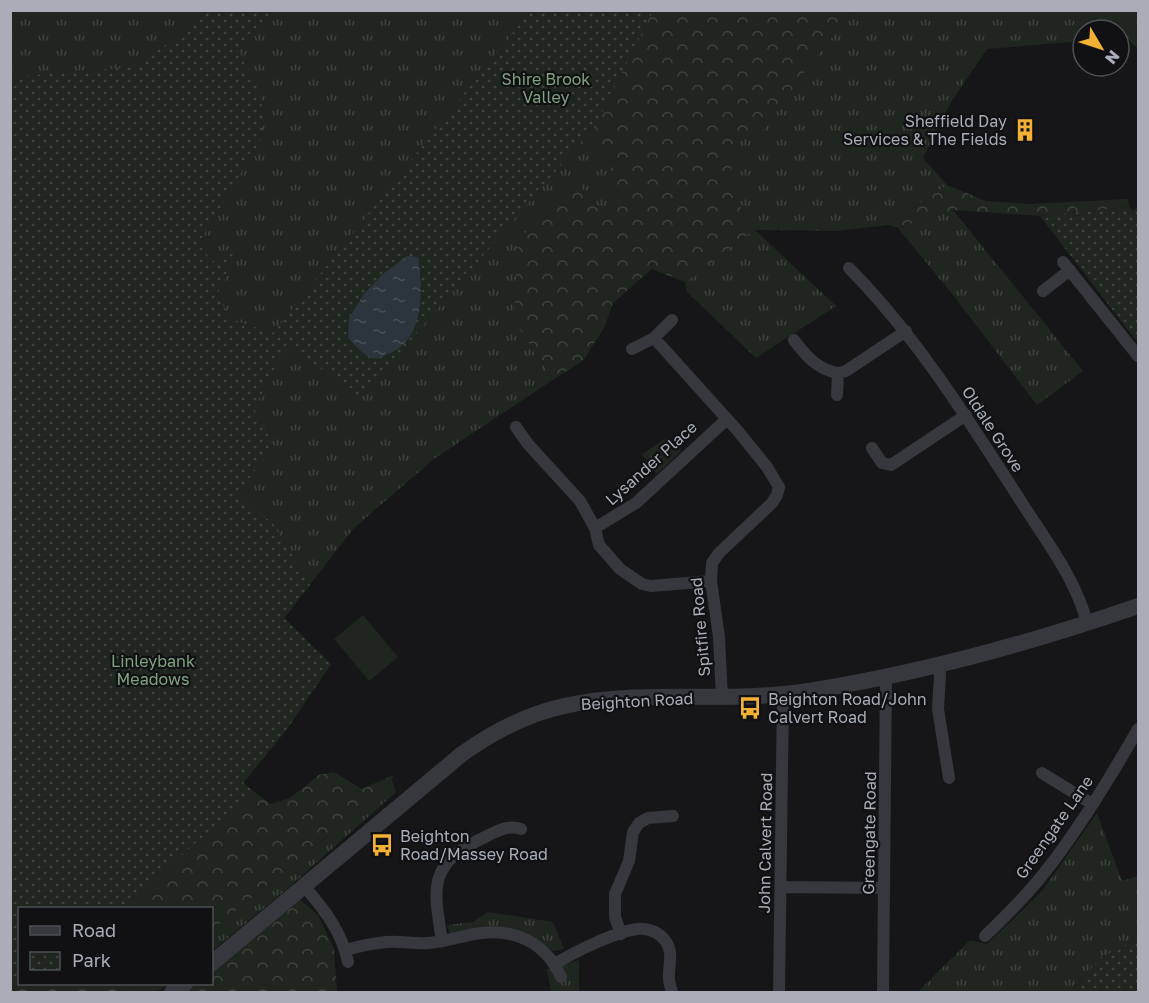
<svg xmlns="http://www.w3.org/2000/svg" width="1149" height="1003" viewBox="0 0 1149 1003" font-family="'Golos Text',sans-serif">
<defs>
<pattern id="grass-tufts" width="24" height="20" patternUnits="userSpaceOnUse" patternTransform="scale(1.5)"><rect width="24" height="20" fill="#1e261f"/><path d="M3 7l-1-3M5 7V3M7 7l1-3M15 17l-1-3M17 17v-4M19 17l1-3" fill="none" stroke="#3c433d"/></pattern>
<pattern id="forest-crowns" width="20" height="18" patternUnits="userSpaceOnUse" patternTransform="scale(1.5)"><rect width="20" height="18" fill="#1e261f"/><path d="M2 6a3 3 0 1 1 6 0M12 15a3 3 0 1 1 6 0" fill="none" stroke="#3c433d"/></pattern>
<pattern id="park-dots" width="8" height="8" patternUnits="userSpaceOnUse" patternTransform="scale(1.5)"><rect width="8" height="8" fill="#1e261f"/><path d="M2 2h.1M6 6h.1" fill="none" stroke="#3c433d" stroke-width="1.8" stroke-linecap="round"/></pattern>
<pattern id="water-ripples" width="26" height="14" patternUnits="userSpaceOnUse" patternTransform="scale(1.5)"><rect width="26" height="14" fill="#2c353c"/><path d="M2 4q2-2 4 0t4 0M15 11q2-2 4 0t4 0" fill="none" stroke="#485056"/></pattern>
</defs>
<rect width="100%" height="100%" fill="#161618"/>
<path fill="url(#grass-tufts)" d="M11,11H207L180,38L11,177Z
M252,11H583L565,111L584,149L607,147L618,207L606,218L536,355L554,379L434,459L354,528L284,618L331,664L287,729L243,783L253,791L121,908H20L19,977L11,983V627L222,350L124,198Z
M853,11H1138V48L1125,38H1119V30H1083V41L987,49L951,102L923,158L947,185L889,225L837,231L755,230L836,306L756,358L687,292L685,282L754,230L742,211L731,173L736,135L814,59Z
M953,210L1083,371L1037,405L953,295L898,228Z
M668,437L681,451L657,474L642,454Z
M392,780L396,792L287,889L212,951V930L314,847Z
M1097,813L1122,881L1138,876V939L1100,958L1071,992H918L970,940L987,944L1042,891Z
M488,912L553,922L564,949L553,951C516,921 495,925 450,934L447,925L473,922Z
M579,960V992H551L547,970Z
M137,984H169L156,992H124Z"/>
<path fill="url(#forest-crowns)" d="M583,11H853L814,59L760,135H736L731,173L742,211L754,230L685,282L652,269L613,303L604,328L583,361L554,379L536,355L514,319L518,240L577,182L606,218L618,207L607,148L584,149L565,112Z
M947,185L986,201L1029,204L1128,199L1129,207L1040,216L953,210L898,228L889,225Z
M334,772L362,789L393,775L392,780L314,847L212,930V908H121L253,791L271,804L290,798L319,775Z
M298,898L318,915L334,949L337,992H179L192,984H212V969Z
M19,977L20,984H137L124,992H11V983Z"/>
<path fill="url(#park-dots)" d="M207,11L271,12L236,49L259,87L263,115L262,138L200,241L211,262L236,252L217,295L229,315L236,321L273,333L530,11H653L596,124L361,398L287,344L254,409L274,446L237,494L273,524L310,585L284,618L331,664L287,729L243,783L253,791L129,903L121,908H20L19,977L11,983V77L132,67L149,53L180,38Z
M1129,207L1133,210L1138,207V343L1040,216Z
M1138,939V992H1071L1100,958Z"/>
<path fill="#1e261f" d="M363,615L398,657L369,681L334,639Z"/>
<path fill="url(#water-ripples)" d="M407,256L418,257C423,289 425,337 391,353C383,356 377,361 369,357C361,353 354,343 348,338L349,318L364,294L383,274Z"/>
<g fill="none" stroke-linecap="round" stroke-linejoin="round">
<path stroke="#37383d" stroke-width="12" d="M1063,262L1138,356
M849,268C918,338 969,421 1022,503C1046,541 1076,579 1087,623
M1043,291L1070,270
M654,338L737,430L767,467L779,487L777,495L772,503L719,553L712,563L711,581L719,637L722,698
M794,340C805,355 818,370 838,373L846,371L906,331
M632,349L654,338L672,320
M837,395L838,373
M516,427L528,444L580,501L595,528L599,545L620,569L642,584L651,586L711,581
M872,448L882,463L891,465L966,415
M595,528L636,503L727,419
M938,664L940,675L938,709L949,778
M1042,773L1092,804
M304,886C324,909 342,932 348,962
M781,887L884,888
M621,934L615,917V894L629,861L633,832L639,823L648,818L673,816
M985,936C1006,916 1027,895 1045,872C1080,828 1110,778 1138,729
M442,941C433,885 428,864 485,837C496,832 508,824 521,829
M346,950C360,946 373,943 387,942C401,941 415,944 429,943C444,942 459,937 474,934C512,927 545,941 561,977
M555,964C574,952 615,932 637,929C648,928 660,932 666,942C674,953 668,966 669,979C669,983 671,988 672,992
M779,992L783,694
M883,992L886,675"/>
<path stroke="#37383d" stroke-width="16" d="M212,963L462,754C493,732 527,714 564,706C643,688 728,704 809,691C921,673 1031,643 1138,606
M172,992L185,984"/>
</g>
<defs>
<g id="building-bare" transform="scale(1.8)"><path d="M-4-6H4V6H1V3H-1V6H-4ZM-2.5-4.3h1.7v1.8h-1.7ZM.8-4.3h1.7v1.8H.8ZM-2.5-1h1.7V.8h-1.7ZM.8-1h1.7V.8H.8Z" fill="#f2b134" stroke="#111113" stroke-width="2.5" paint-order="stroke"/></g>
<g id="bus-bare" transform="scale(1.8)"><path d="M-5-6H5V4H4V6H2V4H-2V6H-4V4H-5ZM-3.5-4V0h7V-4ZM-3.5 1.2v1.5H-2V1.2ZM2 1.2v1.5H3.5V1.2Z" fill="#f2b134" stroke="#111113" stroke-width="2.5" paint-order="stroke"/></g>
</defs>
<g fill-rule="evenodd">
<use href="#building-bare" x="1025" y="130"/>
<use href="#bus-bare" x="750" y="708"/>
<use href="#bus-bare" x="382" y="845"/>
</g>
<g text-anchor="middle" stroke-width="4.5" stroke-linejoin="round" paint-order="stroke">
<g font-size="16" fill="#7fa381" stroke="#111113">
<text x="546" y="85">Shire Brook<tspan x="546" dy="18">Valley</tspan></text>
<text x="153" y="667">Linleybank<tspan x="153" dy="18">Meadows</tspan></text>
</g>
<g font-size="16" fill="#a8adb8" stroke="#111113" text-anchor="start">
<text x="1007" y="127" text-anchor="end">Sheffield Day<tspan x="1007" dy="18">Services &amp; The Fields</tspan></text>
<text x="768" y="705">Beighton Road/John<tspan x="768" dy="18">Calvert Road</tspan></text>
<text x="400" y="842">Beighton<tspan x="400" dy="18">Road/Massey Road</tspan></text>
</g>
<g font-size="16" fill="#a8adb8" stroke="#111113">
<text transform="translate(993 429) rotate(57)" y="6">Oldale Grove</text>
<text transform="translate(651 463) rotate(-42)" y="6">Lysander Place</text>
<text transform="translate(700 627) rotate(-95)" y="6">Spitfire Road</text>
<text transform="translate(637 701) rotate(-3)" y="6">Beighton Road</text>
<text transform="translate(1054 827) rotate(-55)" y="6">Greengate Lane</text>
<text transform="translate(869 833) rotate(-89)" y="6">Greengate Road</text>
<text transform="translate(765 843) rotate(-89)" y="6">John Calvert Road</text>
</g>
</g>
<rect width="1149" height="1003" fill="none" stroke="#a8adb8" stroke-width="24"/>
<rect x="18" y="907" width="195" height="78" fill="#111113" stroke="#4d4f55" stroke-width="1.5"/>
<rect x="30" y="926" width="30" height="9" fill="#37383d" stroke="#4d4f55" stroke-width="1.5"/>
<text x="72" y="937" font-size="18" fill="#a8adb8">Road</text>
<rect x="30" y="952" width="30" height="18" fill="url(#park-dots)" stroke="#4d4f55" stroke-width="1.5"/>
<text x="72" y="967" font-size="18" fill="#a8adb8">Park</text>
<g transform="translate(1101 48) rotate(129)"><circle r="28" fill="#111113" stroke="#4d4f55" stroke-width="1.5"/>
<path d="M0-4.5L10 22L0 15L-10 22Z" fill="#f2b134"/>
<text y="-9" font-size="16" font-weight="bold" text-anchor="middle" fill="#a8adb8">N</text>
</g>
</svg>
